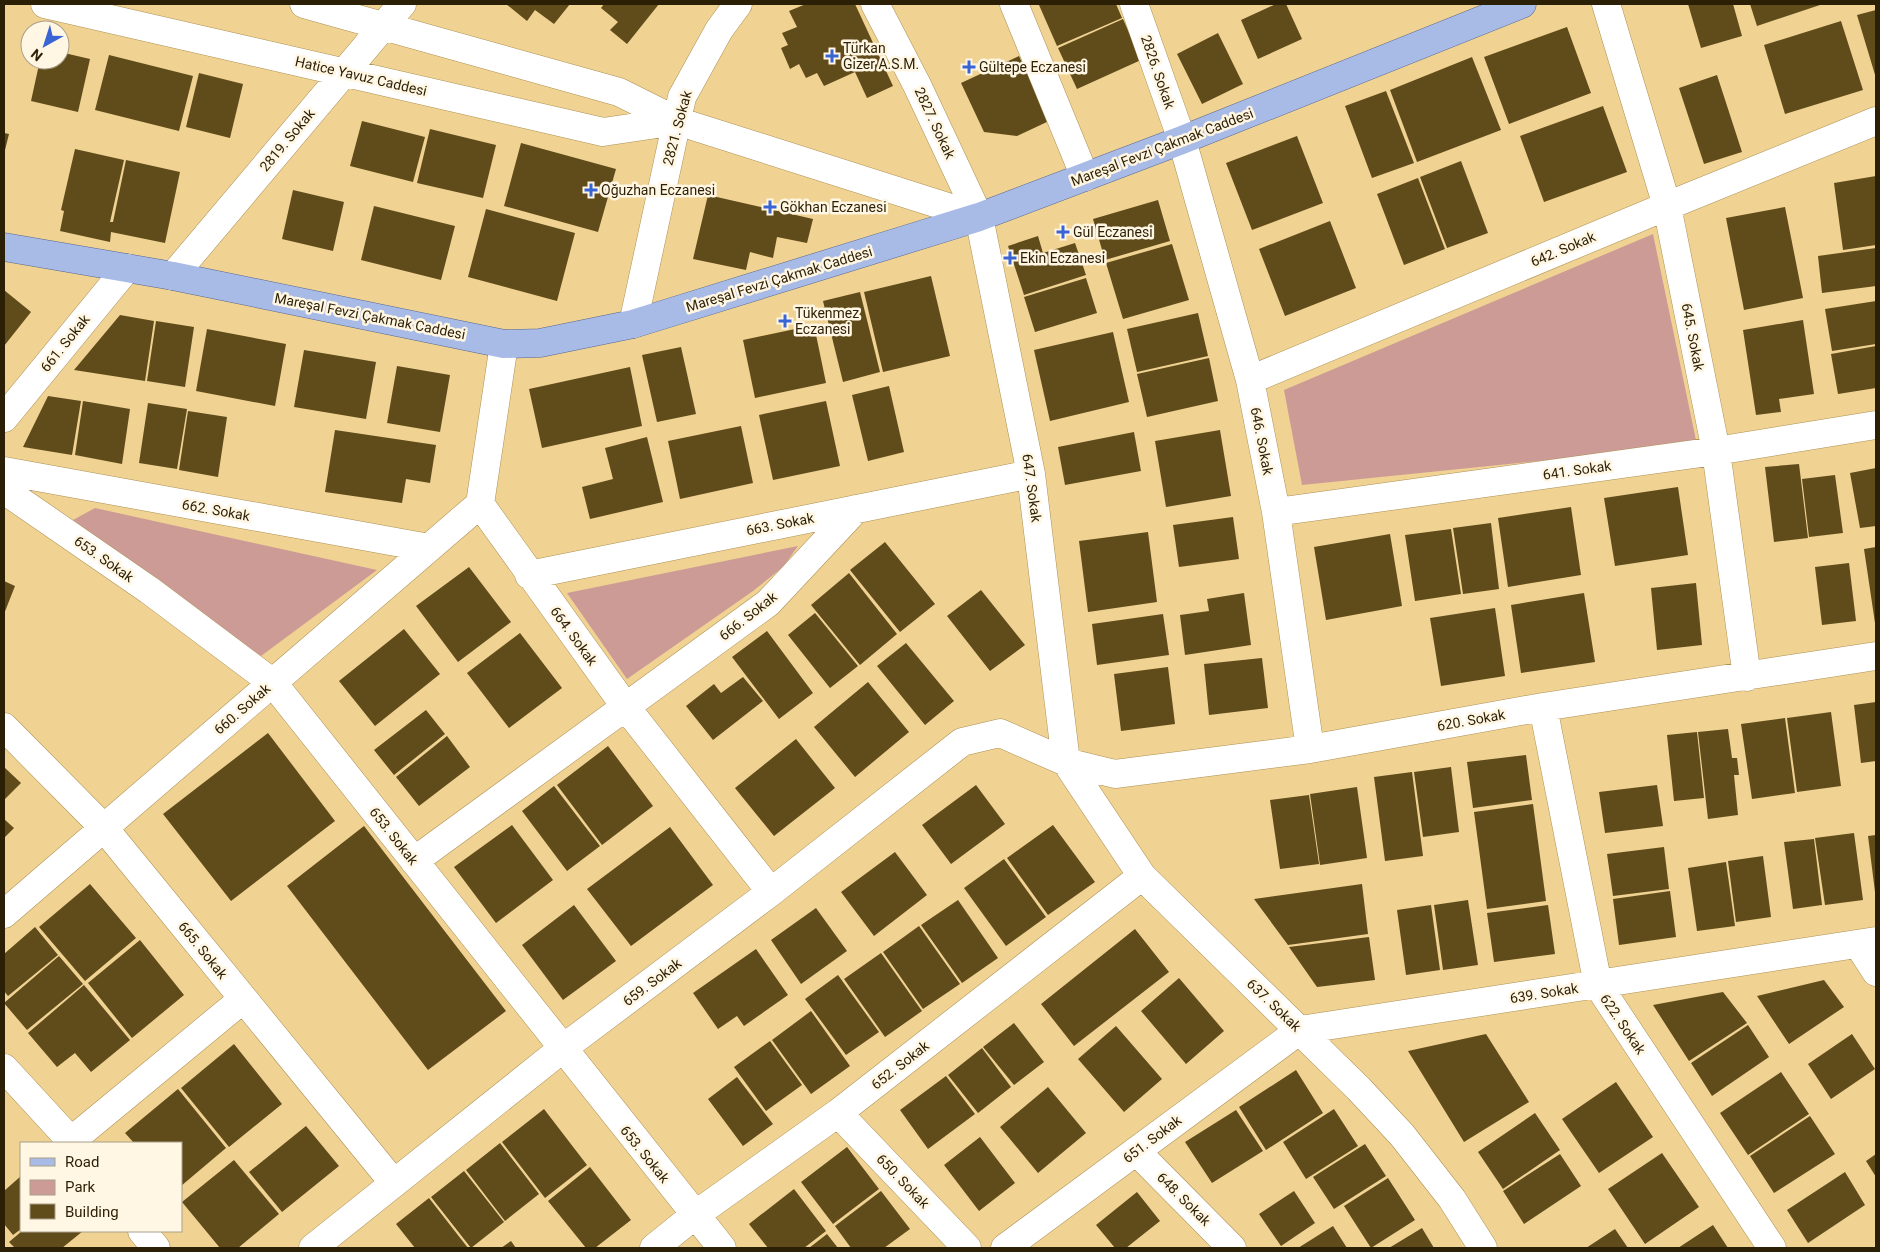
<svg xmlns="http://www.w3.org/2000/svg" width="1880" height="1252" viewBox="0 0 1880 1252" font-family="Roboto,sans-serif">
<rect width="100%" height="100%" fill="#f0d293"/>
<path fill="#cd9b96" d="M1653,234L1697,445L1302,485L1284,390Z
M95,508L377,570L261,656L73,520Z
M798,546L783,567L753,591L627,679L567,593Z"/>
<path fill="#604b1a" d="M506,4H570L554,24L535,10L527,21Z
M604,4H659L627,44L610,30L618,22L601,8Z
M806,4H855L893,86L867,98L855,72L824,86L817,73L806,78L799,64L790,69L781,48L788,45L782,33L797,27L789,11Z
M1041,4H1116L1122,18L1057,46L1039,5Z
M1276,4H1286L1302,39L1258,59L1241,20Z
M1688,4H1733L1742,36L1701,48Z
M1750,4H1823L1757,26Z
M1876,10V78L1857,15Z
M1123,19L1141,60L1077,89L1058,48Z
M1841,21L1863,90L1785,114L1764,45Z
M1567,27L1591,93L1509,124L1484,57Z
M1218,33L1243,84L1202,104L1177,54Z
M60,52L90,59L78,112L31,101L40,60H60Z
M109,55L193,76L179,131L95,110Z
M1019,56L1049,121L1017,136L984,132L961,83Z
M1472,57L1501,130L1417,162L1390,90Z
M199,73L243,84L230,138L186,127Z
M1717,75L1742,152L1704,164L1679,88Z
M1386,91L1414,163L1372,178L1345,106Z
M1603,106L1627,172L1544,202L1520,136Z
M362,121L425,137L413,182L350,166Z
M430,129L496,145L483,198L417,183Z
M4,133L9,134L4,154Z
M1297,136L1323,203L1252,230L1226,163Z
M521,143L616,169L598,232L504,206Z
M75,149L124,160L110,222H113L126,160L180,172L165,243L111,232L110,242L60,231L64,211L61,210Z
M1461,161L1488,233L1447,248L1420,177Z
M1876,176V245L1843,250L1834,183Z
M1418,178L1445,249L1404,265L1377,194Z
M293,190L344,202L333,251L282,239Z
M708,195L813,219L807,243L777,237L773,258L750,252L746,270L693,259Z
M1158,200L1170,241L1105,260L1093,219Z
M374,206L455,226L441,280L361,260Z
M1785,207L1803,298L1744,310L1726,218Z
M486,209L575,233L557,301L468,277Z
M1330,221L1356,288L1285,316L1259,249Z
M1038,236L1043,253L1075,243L1086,275L1024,295L1008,246Z
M1172,244L1189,300L1123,319L1106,263Z
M1876,248V286L1822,293L1818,256Z
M931,276L950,356L883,372L864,292Z
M1086,278L1097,313L1035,332L1024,297Z
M4,290L31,312L4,346Z
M860,292L880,372L843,382L823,301Z
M1876,301V344L1832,351L1825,309Z
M1198,313L1208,356L1137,372L1127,329Z
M120,315L154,321L145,381L74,370Z
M1803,320L1814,394L1779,399L1781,412L1756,415L1743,330Z
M156,321L194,327L185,387L147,381Z
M814,325L826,383L755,398L743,340Z
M207,329L286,344L275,406L196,391Z
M1113,332L1129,402L1050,421L1034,350Z
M1876,346V388L1838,394L1831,354Z
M681,347L696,414L657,422L642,355Z
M304,350L376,362L366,419L294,407Z
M1209,358L1218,401L1147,417L1137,374Z
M397,366L450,375L440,432L387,423Z
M630,367L642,426L542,448L529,389Z
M889,386L904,452L868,461L852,395Z
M48,396L81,401L72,455L23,447Z
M83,401L130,409L122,464L75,455Z
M826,401L840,466L773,480L759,415Z
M148,403L187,409L177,469L139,463Z
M188,411L227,417L218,477L179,470Z
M741,426L753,483L680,499L668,441Z
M335,430L436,445L430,483L406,479L402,503L325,492Z
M1220,430L1231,496L1166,507L1155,441Z
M1134,432L1141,471L1065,485L1058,447Z
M647,437L663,502L590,519L582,487L613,479L605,448Z
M1799,464L1808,538L1774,542L1765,467Z
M1876,468V526L1860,528L1850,473Z
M1835,475L1843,533L1809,537L1802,479Z
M1678,487L1688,555L1615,566L1604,498Z
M1571,507L1581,575L1508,587L1498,518Z
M1233,517L1239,559L1179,567L1173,525Z
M1491,523L1499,589L1463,594L1453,528Z
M1451,529L1461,594L1415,601L1405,535Z
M1148,532L1157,602L1088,612L1079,541Z
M1390,534L1402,606L1326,620L1314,547Z
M885,542L935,604L900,632L850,570Z
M1876,547V623H1875L1864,549Z
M1849,563L1856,621L1822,625L1815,567Z
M469,567L511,622L458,662L416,606Z
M849,573L897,634L860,665L811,605Z
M4,581L15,586L4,614Z
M1696,583L1702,645L1657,650L1651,588Z
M981,590L1025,645L990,671L947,616Z
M1244,593L1251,645L1185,655L1180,615L1209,611L1207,599Z
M1584,593L1595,662L1521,673L1511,605Z
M1495,608L1505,676L1441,686L1430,618Z
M815,613L858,666L830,688L788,635Z
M1163,614L1169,655L1097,665L1092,624Z
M404,629L440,674L375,726L339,681Z
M767,631L813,693L779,719L732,657Z
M520,633L562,688L509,728L467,673Z
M906,643L954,701L925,725L877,666Z
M1262,658L1268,708L1209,715L1204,664Z
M1168,667L1175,724L1121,731L1114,674Z
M743,677L763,701L713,740L686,706L714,684L721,693Z
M868,682L909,732L855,777L814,727Z
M1876,702V761L1861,763L1854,705Z
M426,710L445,734L394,775L374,750Z
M1831,712L1841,786L1797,792L1787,718Z
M1785,718L1795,793L1752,799L1741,724Z
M1728,729L1732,758H1737L1739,775H1734L1738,815L1708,819L1698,732Z
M1697,732L1704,798L1674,801L1667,735Z
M268,733L335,821L231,901L163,814Z
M447,736L470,767L419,806L396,777Z
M796,739L835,788L774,836L735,788Z
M608,746L653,806L602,845L557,785Z
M1526,755L1532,800L1473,808L1467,762Z
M4,767L21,783L4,800Z
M1451,767L1459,832L1423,837L1414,772Z
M1412,772L1423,856L1385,861L1374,777Z
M976,785L1005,824L951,864L922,825Z
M1657,785L1663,826L1605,833L1599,792Z
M554,786L600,846L567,871L522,811Z
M1357,787L1367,858L1320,865L1310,794Z
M1309,795L1319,864L1280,869L1270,800Z
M1533,804L1546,901L1487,909L1474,812Z
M4,819L14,828L4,838Z
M512,825L553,880L496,923L454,867Z
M1053,825L1095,882L1048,915L1007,858Z
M364,826L506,1011L428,1070L287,886Z
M670,827L713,885L631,946L587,889Z
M1854,833L1863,900L1825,905L1815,838Z
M1876,835V892H1875L1868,836Z
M1814,839L1822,905L1793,909L1784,842Z
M1664,847L1669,889L1613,896L1607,854Z
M895,852L927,895L874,936L841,892Z
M1763,856L1771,917L1736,922L1728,861Z
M1004,859L1046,917L1006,946L964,888Z
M1726,862L1735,926L1697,931L1688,868Z
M90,884L136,938L85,981L39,927Z
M1362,884L1368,934L1288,945L1254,899Z
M1670,891L1676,937L1619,945L1613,899Z
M958,900L998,958L962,983L921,925Z
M1468,900L1478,965L1443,970L1434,905Z
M574,905L616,961L563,1000L522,945Z
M1431,905L1440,970L1406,975L1397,910Z
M1548,905L1555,954L1494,962L1487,913Z
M816,908L847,951L801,984L771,940Z
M919,926L960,984L923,1009L883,952Z
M35,927L58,955L8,996L4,991V954Z
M1135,929L1169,972L1074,1046L1041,1004Z
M1369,937L1375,980L1317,987L1289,947Z
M140,940L184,995L132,1038L88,983Z
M756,949L788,995L744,1026L737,1016L718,1029L693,993Z
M881,953L922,1011L885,1037L844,979Z
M59,956L83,984L27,1030L4,1003Z
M838,975L879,1032L846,1055L805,999Z
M1179,978L1224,1031L1186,1064L1141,1011Z
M1824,980L1844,1007L1789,1044L1757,996Z
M84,985L130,1040L91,1072L75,1053L57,1067L28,1033Z
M1723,992L1747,1023L1689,1061L1653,1005Z
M811,1011L850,1066L811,1094L772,1040Z
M1014,1023L1044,1062L1014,1085L983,1047Z
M1748,1025L1769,1057L1712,1096L1691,1063Z
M1116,1026L1162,1079L1124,1112L1078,1059Z
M1486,1034L1529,1102L1464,1142L1408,1051Z
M1852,1034L1875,1069L1831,1099L1808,1064Z
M770,1041L802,1085L766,1111L734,1067Z
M234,1044L282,1104L229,1147L181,1088Z
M982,1048L1011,1087L978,1113L948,1075Z
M1296,1070L1323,1113L1266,1150L1239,1107Z
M1781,1072L1809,1114L1748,1155L1720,1113Z
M946,1076L975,1114L928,1149L900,1110Z
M737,1077L773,1124L743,1146L708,1099Z
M1616,1082L1653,1137L1599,1173L1562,1119Z
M1048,1087L1086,1133L1038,1173L1000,1127Z
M178,1089L226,1148L181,1186V1143H134L125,1133Z
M544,1109L587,1165L545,1198L502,1142Z
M1334,1109L1358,1146L1306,1179L1283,1142Z
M1236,1110L1263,1151L1212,1183L1185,1142Z
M1535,1113L1560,1150L1503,1189L1478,1152Z
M1810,1116L1835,1154L1774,1193L1750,1156Z
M306,1126L339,1166L282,1212L249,1172Z
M980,1137L1015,1183L979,1211L944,1165Z
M500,1143L539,1194L505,1221L466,1170Z
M1365,1144L1386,1176L1334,1209L1313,1177Z
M847,1147L879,1189L833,1224L801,1182Z
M1662,1153L1699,1207L1645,1244L1608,1189Z
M1560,1154L1581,1186L1524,1224L1503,1191Z
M1876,1154V1177L1866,1161Z
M234,1160L279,1214L238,1248H220L182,1202Z
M590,1167L631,1220L595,1248H586L548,1201Z
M464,1171L504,1222L471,1248L431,1197Z
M1845,1172L1865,1205L1808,1243L1787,1210Z
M21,1176V1229L13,1235L4,1224V1191Z
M1388,1178L1415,1220L1371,1248L1344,1206Z
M794,1189L826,1231L804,1248H768L749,1224Z
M881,1191L910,1229L884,1248H851L835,1226Z
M1294,1191L1315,1223L1281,1246L1259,1214Z
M1137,1192L1160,1221L1126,1248H1115L1096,1225Z
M429,1198L468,1248H415L396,1224Z
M1713,1225L1728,1248H1678Z
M1333,1226L1347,1248H1298Z
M1422,1228L1434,1248H1389Z
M1615,1229L1628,1248H1586Z
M22,1231H83L62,1248H15L9,1242Z
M827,1234L838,1248H809Z
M511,1241L516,1248H501Z"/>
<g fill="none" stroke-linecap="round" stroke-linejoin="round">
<g stroke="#ad9154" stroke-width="29">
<path id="minor" d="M45,4L603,132L677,121
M304,4L619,92L677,121L979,217
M875,4L917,85L979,217L1031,474L1066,762L1142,876L1359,1089L1402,1135L1452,1199L1483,1248
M1014,4L1085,177
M1134,4L1182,140L1250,380L1276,512L1310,749
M1606,4L1667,206L1716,451L1747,677
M173,276L402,4
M633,324L682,97L719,30L738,4
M504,344L480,504L625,706L771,892
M1250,380L1667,206L1876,121
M4,418L127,268
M4,471L429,548
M4,490L149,590L273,683L722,1248
M1276,512L1716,451L1876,425
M529,575L1031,474
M1543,707L1598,985L1772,1248
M4,727L104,828L393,1182
M414,861L768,603L856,509
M4,914L480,504
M1858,944L1876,972
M4,1068L73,1143
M838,1113L967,1248
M71,1141L243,999
M1136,1151L1232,1248
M142,1231L156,1248
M313,1248L562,1049L771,892L962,742L1000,733L1066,762L1115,774L1310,749L1543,707L1876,656
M654,1248L695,1215L838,1113L1142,876
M1005,1248L1300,1030L1876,941"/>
</g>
<g stroke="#57678d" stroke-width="29">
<path id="major" d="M4,247L173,276L504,344L540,343L633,324L979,217L1182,140L1522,4"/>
</g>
<use href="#minor" stroke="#fff" stroke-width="28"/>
<use href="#major" stroke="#a8bbe6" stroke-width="28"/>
</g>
<g fill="#3964d4" stroke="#fff6e3" stroke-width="2">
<path d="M829.5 48.5h5v5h5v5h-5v5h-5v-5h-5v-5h5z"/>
<path d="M966.5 59.5h5v5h5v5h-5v5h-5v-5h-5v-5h5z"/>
<path d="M588.5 182.5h5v5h5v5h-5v5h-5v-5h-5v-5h5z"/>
<path d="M767.5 199.5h5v5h5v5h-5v5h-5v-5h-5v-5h5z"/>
<path d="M1060.5 224.5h5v5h5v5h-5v5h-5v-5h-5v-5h5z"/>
<path d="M1007.5 250.5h5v5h5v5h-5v5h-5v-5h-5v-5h5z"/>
<path d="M782.5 313.5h5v5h5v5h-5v5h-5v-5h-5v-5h5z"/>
</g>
<g text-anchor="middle" stroke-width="5" stroke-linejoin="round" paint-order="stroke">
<g font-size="14" fill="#2b1f05" stroke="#fff6e3" text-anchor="start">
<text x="843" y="53">Türkan<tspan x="843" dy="16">Gizer A.S.M.</tspan></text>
<text x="979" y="72">Gültepe Eczanesi</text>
<text x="601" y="195">Oğuzhan Eczanesi</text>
<text x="780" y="212">Gökhan Eczanesi</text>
<text x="1073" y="237">Gül Eczanesi</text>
<text x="1020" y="263">Ekin Eczanesi</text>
<text x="795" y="318">Tükenmez<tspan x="795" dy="16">Eczanesi</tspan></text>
</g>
<g font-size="14" fill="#2b1f05" stroke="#fff6e3">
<text transform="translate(1158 72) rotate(71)" y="5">2826. Sokak</text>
<text transform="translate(361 76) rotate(13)" y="5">Hatice Yavuz Caddesi</text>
<text transform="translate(935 123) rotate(65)" y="5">2827. Sokak</text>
<text transform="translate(677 128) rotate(-75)" y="5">2821. Sokak</text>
<text transform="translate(287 140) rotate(-50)" y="5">2819. Sokak</text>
<text transform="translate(1162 147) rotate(-21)" y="5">Mareşal Fevzi Çakmak Caddesi</text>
<text transform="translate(1563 249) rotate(-23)" y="5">642. Sokak</text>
<text transform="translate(779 279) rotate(-17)" y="5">Mareşal Fevzi Çakmak Caddesi</text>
<text transform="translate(370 316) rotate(11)" y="5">Mareşal Fevzi Çakmak Caddesi</text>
<text transform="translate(1693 337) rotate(79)" y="5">645. Sokak</text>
<text transform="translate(65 343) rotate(-51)" y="5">661. Sokak</text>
<text transform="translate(1262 441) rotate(79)" y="5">646. Sokak</text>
<text transform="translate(1577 470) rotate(-8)" y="5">641. Sokak</text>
<text transform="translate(1032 488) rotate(82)" y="5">647. Sokak</text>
<text transform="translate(216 510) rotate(10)" y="5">662. Sokak</text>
<text transform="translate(780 524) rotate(-11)" y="5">663. Sokak</text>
<text transform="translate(104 559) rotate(35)" y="5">653. Sokak</text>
<text transform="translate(748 616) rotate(-38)" y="5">666. Sokak</text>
<text transform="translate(574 636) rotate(54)" y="5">664. Sokak</text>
<text transform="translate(242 709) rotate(-41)" y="5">660. Sokak</text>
<text transform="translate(1471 720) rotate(-10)" y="5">620. Sokak</text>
<text transform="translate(394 836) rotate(52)" y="5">653. Sokak</text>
<text transform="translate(203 950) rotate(51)" y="5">665. Sokak</text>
<text transform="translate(652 982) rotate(-37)" y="5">659. Sokak</text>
<text transform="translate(1544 993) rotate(-9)" y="5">639. Sokak</text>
<text transform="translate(1274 1005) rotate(44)" y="5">637. Sokak</text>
<text transform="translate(1623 1024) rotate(56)" y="5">622. Sokak</text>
<text transform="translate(900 1065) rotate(-38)" y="5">652. Sokak</text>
<text transform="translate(1152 1139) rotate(-37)" y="5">651. Sokak</text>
<text transform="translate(645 1154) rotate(51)" y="5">653. Sokak</text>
<text transform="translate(903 1181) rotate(46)" y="5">650. Sokak</text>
<text transform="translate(1184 1199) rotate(45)" y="5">648. Sokak</text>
</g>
</g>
<rect width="1880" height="1252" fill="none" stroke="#2b1f05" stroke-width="10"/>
<rect x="20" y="1142" width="162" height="90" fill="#fff6e3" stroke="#aaa08a"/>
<rect x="30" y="1158" width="25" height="8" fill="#a8bbe6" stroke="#aaa08a"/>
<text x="65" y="1167" font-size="15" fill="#2b1f05">Road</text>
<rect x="30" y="1180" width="25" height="15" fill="#cd9b96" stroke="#aaa08a"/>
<text x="65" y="1192" font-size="15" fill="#2b1f05">Park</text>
<rect x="30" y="1204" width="25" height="15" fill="#604b1a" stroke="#aaa08a"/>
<text x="65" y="1217" font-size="15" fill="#2b1f05">Building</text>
<g transform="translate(45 45) rotate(219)"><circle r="24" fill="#fff6e3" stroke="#aaa08a"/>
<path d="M0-4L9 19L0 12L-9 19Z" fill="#3964d4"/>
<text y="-8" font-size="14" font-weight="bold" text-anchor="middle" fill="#2b1f05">N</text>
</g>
</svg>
